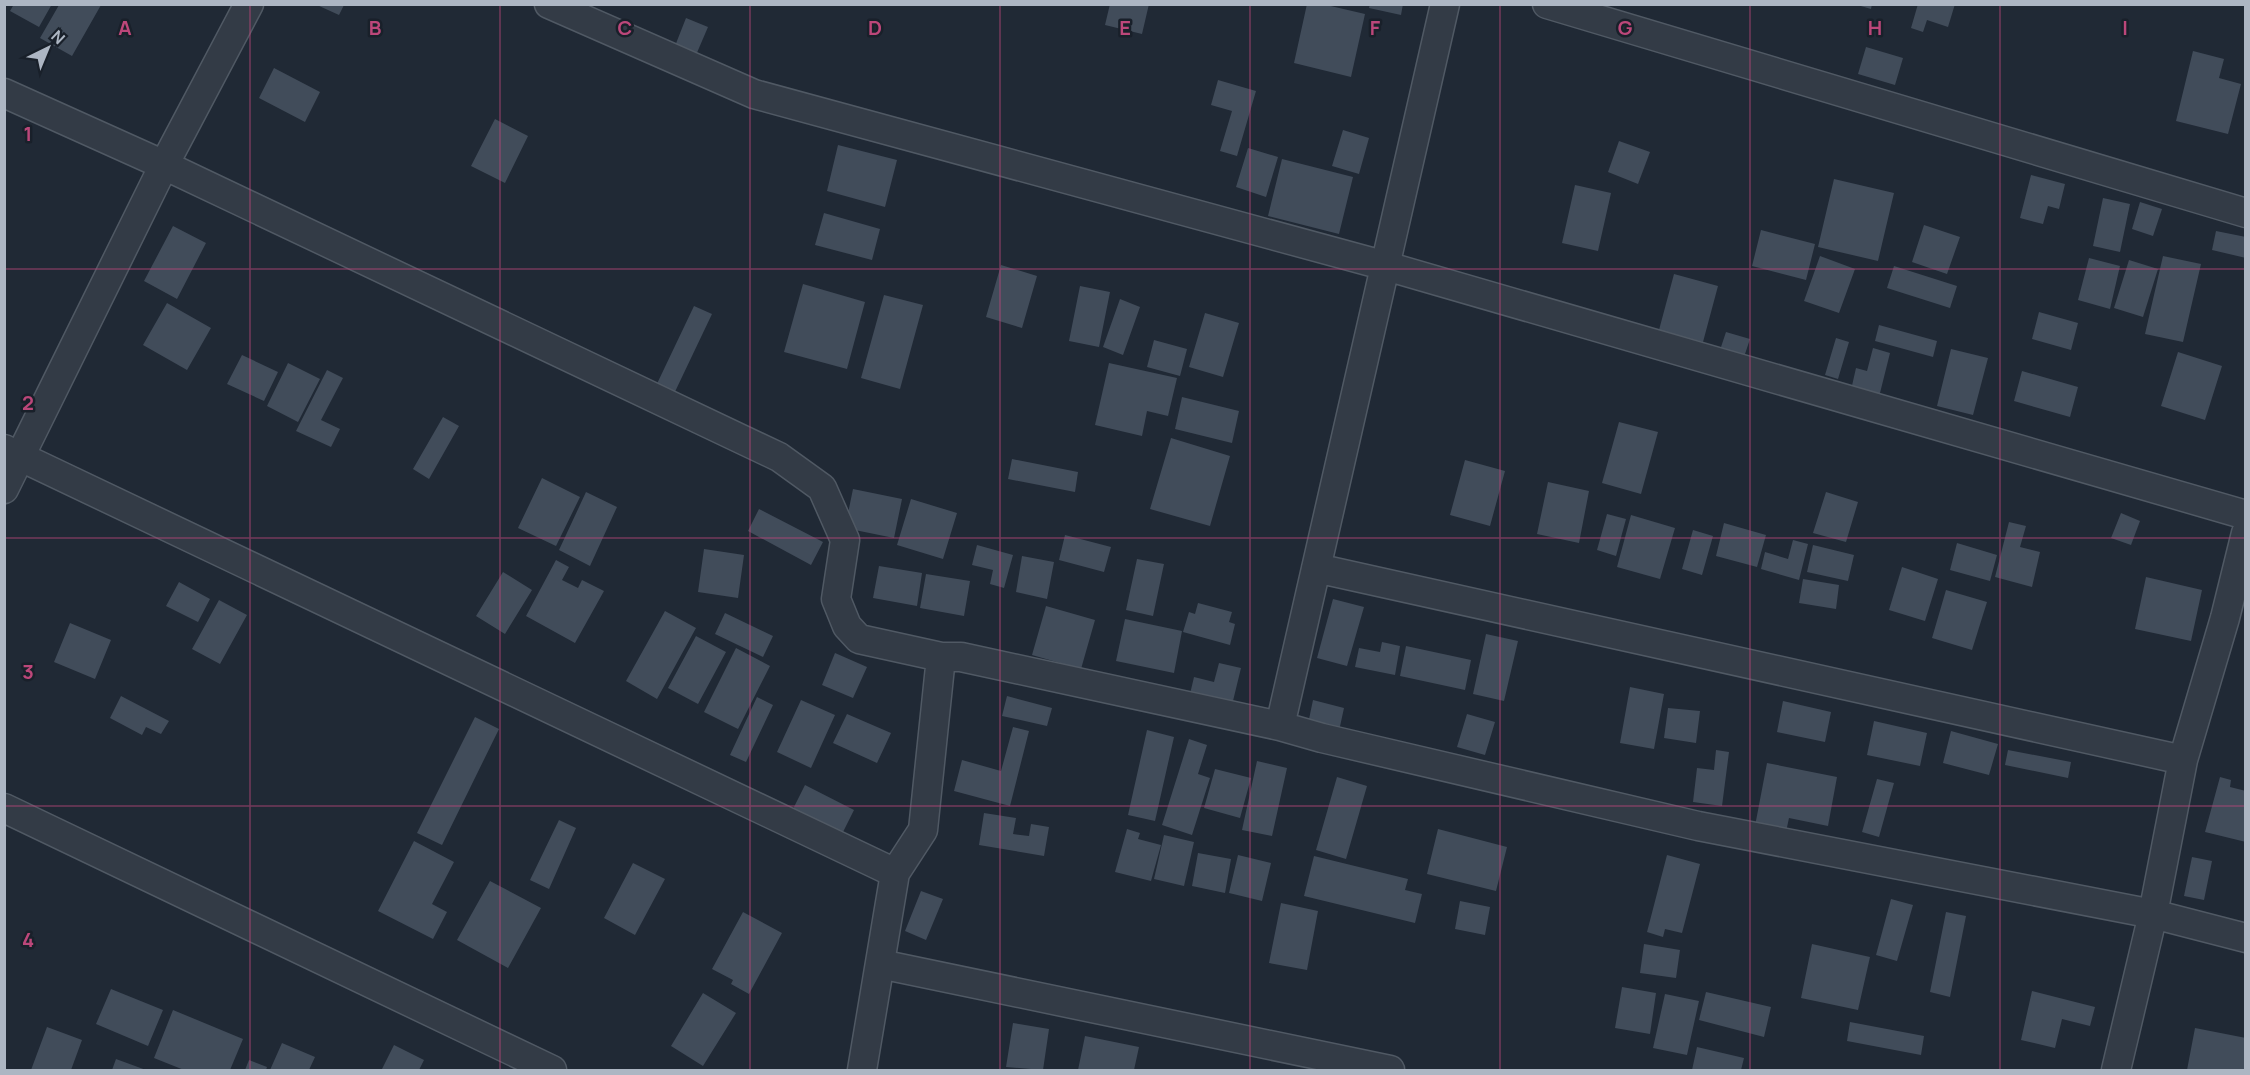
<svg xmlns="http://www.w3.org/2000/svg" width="2250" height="1075" viewBox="0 0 2250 1075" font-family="Manrope,sans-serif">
<rect width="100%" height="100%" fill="#202935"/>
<path fill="#414c5a" d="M14,4H52L39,27L10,11Z
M1110,4H1149L1142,34L1105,25Z
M1307,4H1322L1365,14L1351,77L1294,63Z
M1370,4H1403L1401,15L1369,8Z
M1854,4H1872L1871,9Z
M1918,4H1955L1948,27L1927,20L1923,32L1911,28Z
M59,5H101L72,56L40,38Z
M317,5H344L339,15Z
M686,18L708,27L696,55L675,46Z
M1866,47L1903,58L1895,85L1858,74Z
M2193,51L2224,59L2219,78L2241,84L2228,134L2176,121Z
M274,68L320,92L305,122L259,98Z
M1218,80L1256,91L1237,156L1220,151L1232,111L1211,105Z
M495,119L528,136L505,183L471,166Z
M1343,130L1369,138L1359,174L1332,166Z
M1619,141L1650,152L1638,184L1608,172Z
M838,145L897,160L885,207L827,191Z
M1248,148L1278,157L1266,197L1236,187Z
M1282,159L1353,177L1339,234L1268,216Z
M2031,175L2065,184L2059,209L2048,206L2043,224L2020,218Z
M1834,179L1894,193L1878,261L1818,247Z
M1575,185L1611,193L1598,251L1562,243Z
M2103,198L2130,204L2120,252L2093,246Z
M2140,202L2162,209L2153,236L2132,229Z
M824,213L880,229L872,260L815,245Z
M1924,225L1960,237L1947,274L1912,262Z
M173,226L206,243L177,299L144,281Z
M1761,230L1815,244L1806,280L1752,266Z
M2216,231L2246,237V258L2212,250Z
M1820,256L1855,269L1839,313L1804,301Z
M2163,256L2201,264L2183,342L2145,334Z
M2089,258L2120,266L2110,309L2078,300Z
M2129,260L2158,269L2143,317L2114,308Z
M1001,265L1037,276L1022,328L986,317Z
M1894,266L1957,286L1950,308L1887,288Z
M1674,274L1718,286L1703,342L1659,330Z
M803,284L865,302L847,369L784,352Z
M1080,286L1110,292L1099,347L1069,341Z
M884,295L923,305L900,389L861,378Z
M1120,299L1140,307L1123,355L1103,347Z
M167,303L211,328L187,370L143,345Z
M694,306L712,314L672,398L654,390Z
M2039,312L2078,323L2071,350L2032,339Z
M1205,313L1239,323L1223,377L1189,367Z
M1879,325L1937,341L1933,357L1875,341Z
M1726,332L1750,339L1744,357L1720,350Z
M1836,338L1849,342L1838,379L1825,375Z
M1154,340L1187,349L1180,376L1147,367Z
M1873,348L1890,353L1879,397L1851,390L1856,368L1867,371Z
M1951,349L1988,358L1973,415L1937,406Z
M2178,352L2222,366L2205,420L2161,406Z
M242,355L278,372L264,401L227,384Z
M288,363L320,379L298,422L267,406Z
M1109,363L1177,378L1168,416L1147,411L1142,436L1095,425Z
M327,370L343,378L321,420L340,429L331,447L296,431Z
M2022,371L2078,387L2070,417L2014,401Z
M1182,397L1239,411L1232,443L1175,429Z
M443,417L459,426L429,479L413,469Z
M1619,422L1658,432L1641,494L1602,483Z
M1171,438L1230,456L1210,526L1150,509Z
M1012,459L1078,472L1075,492L1008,479Z
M1465,460L1505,471L1490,526L1450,515Z
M542,478L580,497L556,546L518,528Z
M1548,482L1589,491L1579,543L1537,534Z
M853,489L902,499L894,538L845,528Z
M586,492L617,507L590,566L559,550Z
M1826,492L1858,502L1846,542L1813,533Z
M911,499L957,513L943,559L897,545Z
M759,509L823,542L811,565L748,531Z
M2121,513L2140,521L2131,545L2111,538Z
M1607,514L1626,519L1616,556L1597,550Z
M1631,515L1675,528L1660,579L1617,567Z
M2009,522L2026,526L2020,547L2040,552L2032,587L1995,577Z
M1724,523L1766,535L1757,567L1716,556Z
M1693,530L1713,536L1702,575L1682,569Z
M1065,535L1111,547L1104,572L1059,560Z
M1793,540L1808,544L1799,580L1761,569L1765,552L1788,559Z
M1957,543L1997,555L1990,581L1950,570Z
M977,545L1013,555L1004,588L990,584L993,570L972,565Z
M1813,545L1854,555L1848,581L1807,572Z
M704,549L744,555L738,598L698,592Z
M1022,556L1054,562L1047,599L1016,592Z
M1137,559L1164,564L1153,616L1126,610Z
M556,560L569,567L562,580L578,588L582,580L604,591L575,643L526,616Z
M879,566L922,573L917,606L873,598Z
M1902,567L1938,579L1925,621L1889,610Z
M503,572L532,590L505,634L476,616Z
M926,574L970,581L964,616L920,608Z
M2146,577L2202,590L2191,641L2135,629Z
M1803,579L1839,585L1836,609L1799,603Z
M179,582L210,599L198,622L166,606Z
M1946,590L1987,602L1972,650L1932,638Z
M1333,599L1364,607L1347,666L1317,658Z
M219,600L247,615L220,664L192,649Z
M1198,603L1232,612L1229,622L1235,624L1230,645L1183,632L1189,612L1195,614Z
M1046,606L1095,620L1081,669L1032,655Z
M665,611L696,628L657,699L626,681Z
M725,613L773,636L763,657L715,634Z
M1125,619L1182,631L1174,673L1116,661Z
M70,623L111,640L95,679L54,662Z
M1486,634L1518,641L1504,701L1473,694Z
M696,636L726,652L698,704L668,688Z
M1382,642L1400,646L1395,675L1355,667L1359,648L1380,652Z
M1406,646L1471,660L1465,690L1400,676Z
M736,648L770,666L738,729L704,712Z
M835,653L867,667L853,698L822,685Z
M1219,663L1241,668L1232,705L1190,694L1194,677L1214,682Z
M1630,687L1664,694L1654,749L1620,743Z
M121,696L169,721L161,734L146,727L142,735L110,718Z
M1007,696L1052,708L1047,726L1002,716Z
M757,697L773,705L746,762L730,755Z
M801,700L835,715L811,768L777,752Z
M1313,700L1344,708L1339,731L1308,724Z
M1783,701L1831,712L1825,742L1777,732Z
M1668,708L1700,711L1696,743L1664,738Z
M847,714L891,733L877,763L833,743Z
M1467,714L1495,722L1485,755L1457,747Z
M475,717L499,729L442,845L417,833Z
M1874,721L1927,733L1920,766L1867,755Z
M1013,727L1029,731L1010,806L954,791L962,760L1001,771Z
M1147,730L1174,737L1155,821L1128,815Z
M1951,731L1998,744L1989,775L1943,763Z
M1189,739L1207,745L1198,774L1210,778L1192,835L1162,825Z
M1716,750L1729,752L1722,806L1693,802L1697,768L1714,770Z
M2008,750L2071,762L2068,778L2005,765Z
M1257,761L1287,768L1272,836L1242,830Z
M1767,763L1837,777L1828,826L1789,818L1786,832L1755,826Z
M1215,769L1251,778L1240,818L1204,808Z
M1337,777L1367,786L1346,859L1316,850Z
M2220,777L2231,780L2230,787L2246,791V842L2205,832Z
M1877,779L1894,783L1879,837L1862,832Z
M805,785L854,810L841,836L792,811Z
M984,813L1016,818L1013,834L1029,836L1031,824L1049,827L1044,856L979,845Z
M559,820L576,828L549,889L530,880Z
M1127,829L1140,833L1138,839L1161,845L1151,881L1115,872Z
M1438,829L1507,847L1496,891L1427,874Z
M1164,835L1194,842L1184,886L1154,879Z
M414,841L454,862L432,904L447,912L433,939L378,911Z
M1198,853L1231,859L1225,893L1192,886Z
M1238,855L1271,863L1262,901L1229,893Z
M1667,855L1700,864L1682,933L1665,929L1663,937L1647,932Z
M1314,856L1408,879L1405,890L1422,894L1415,923L1304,896Z
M2192,857L2212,861L2204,900L2184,896Z
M633,863L665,879L635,935L604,918Z
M490,881L541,908L508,968L457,940Z
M921,891L943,899L926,940L905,931Z
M1891,899L1913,905L1897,961L1876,955Z
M1460,901L1490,907L1485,935L1455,929Z
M1281,903L1318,911L1307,970L1269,963Z
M743,912L782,933L749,994L731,984L733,980L712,969Z
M1946,912L1966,916L1950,997L1930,992Z
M1644,944L1680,950L1676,978L1640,973Z
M1812,944L1870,957L1858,1010L1801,998Z
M1622,987L1656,993L1650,1034L1615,1028Z
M111,989L163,1010L148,1046L96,1024Z
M2032,991L2095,1007L2090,1026L2062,1019L2055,1048L2021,1040Z
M1706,992L1771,1007L1764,1037L1699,1020Z
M703,993L736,1013L703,1066L671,1046Z
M1665,994L1699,1001L1687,1055L1653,1048Z
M173,1010L243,1039L230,1070H184L154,1058Z
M1850,1022L1924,1036L1921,1055L1847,1041Z
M1013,1023L1049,1029L1043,1070L1006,1067Z
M47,1027L82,1040L71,1070H31Z
M2195,1028L2246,1038L2244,1070H2187Z
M1085,1036L1139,1047L1134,1070H1078Z
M282,1043L315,1057L309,1070H270Z
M394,1045L424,1060L419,1070L382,1069Z
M1697,1047L1744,1058L1741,1070H1692Z
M116,1059L146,1070H112Z
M249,1060L267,1067L266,1070H245Z"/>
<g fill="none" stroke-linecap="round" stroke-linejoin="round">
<g stroke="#505964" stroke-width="31">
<path id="street" d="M549,4L754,94L1386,266L2246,515
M1547,4L2246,213
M4,93L164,165L779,457L822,488L845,540L836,599L847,626L859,639L941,657H961L1280,726L1322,738L1698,826L2153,914L2246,938
M4,449L895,873
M4,489L164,165L249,4
M1316,568L2183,760
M1280,726L1445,4
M4,808L552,1070
M880,964L1390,1070
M862,1070L895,873L923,830L941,657
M2116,1070L2153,914L2183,760L2225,618L2246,533"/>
</g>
<use href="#street" stroke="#333b46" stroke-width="28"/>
</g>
<path fill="none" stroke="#bc477a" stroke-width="1.5" stroke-opacity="0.55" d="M250,4V1070M500,4V1070M750,4V1070M1000,4V1070M1250,4V1070M1500,4V1070M1750,4V1070M2000,4V1070M4,269H2246M4,538H2246M4,806H2246"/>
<g font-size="20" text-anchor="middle" font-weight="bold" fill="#bc477a" stroke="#19202a" stroke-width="5" stroke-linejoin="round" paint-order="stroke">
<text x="125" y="35">A</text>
<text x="375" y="35">B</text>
<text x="625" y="35">C</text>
<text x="875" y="35">D</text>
<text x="1125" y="35">E</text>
<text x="1375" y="35">F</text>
<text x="1625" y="35">G</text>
<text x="1875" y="35">H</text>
<text x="2125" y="35">I</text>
<text x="28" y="141">1</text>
<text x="28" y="410">2</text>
<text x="28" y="679">3</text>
<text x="28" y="947">4</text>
</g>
<rect width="2250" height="1075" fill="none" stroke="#adb6c3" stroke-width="12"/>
<g transform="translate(48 48) rotate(43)" stroke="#19202a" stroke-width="4.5" paint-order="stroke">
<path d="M0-4.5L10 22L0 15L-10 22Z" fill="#adb6c3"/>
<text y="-9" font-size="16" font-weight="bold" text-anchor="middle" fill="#adb6c3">N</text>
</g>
</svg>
